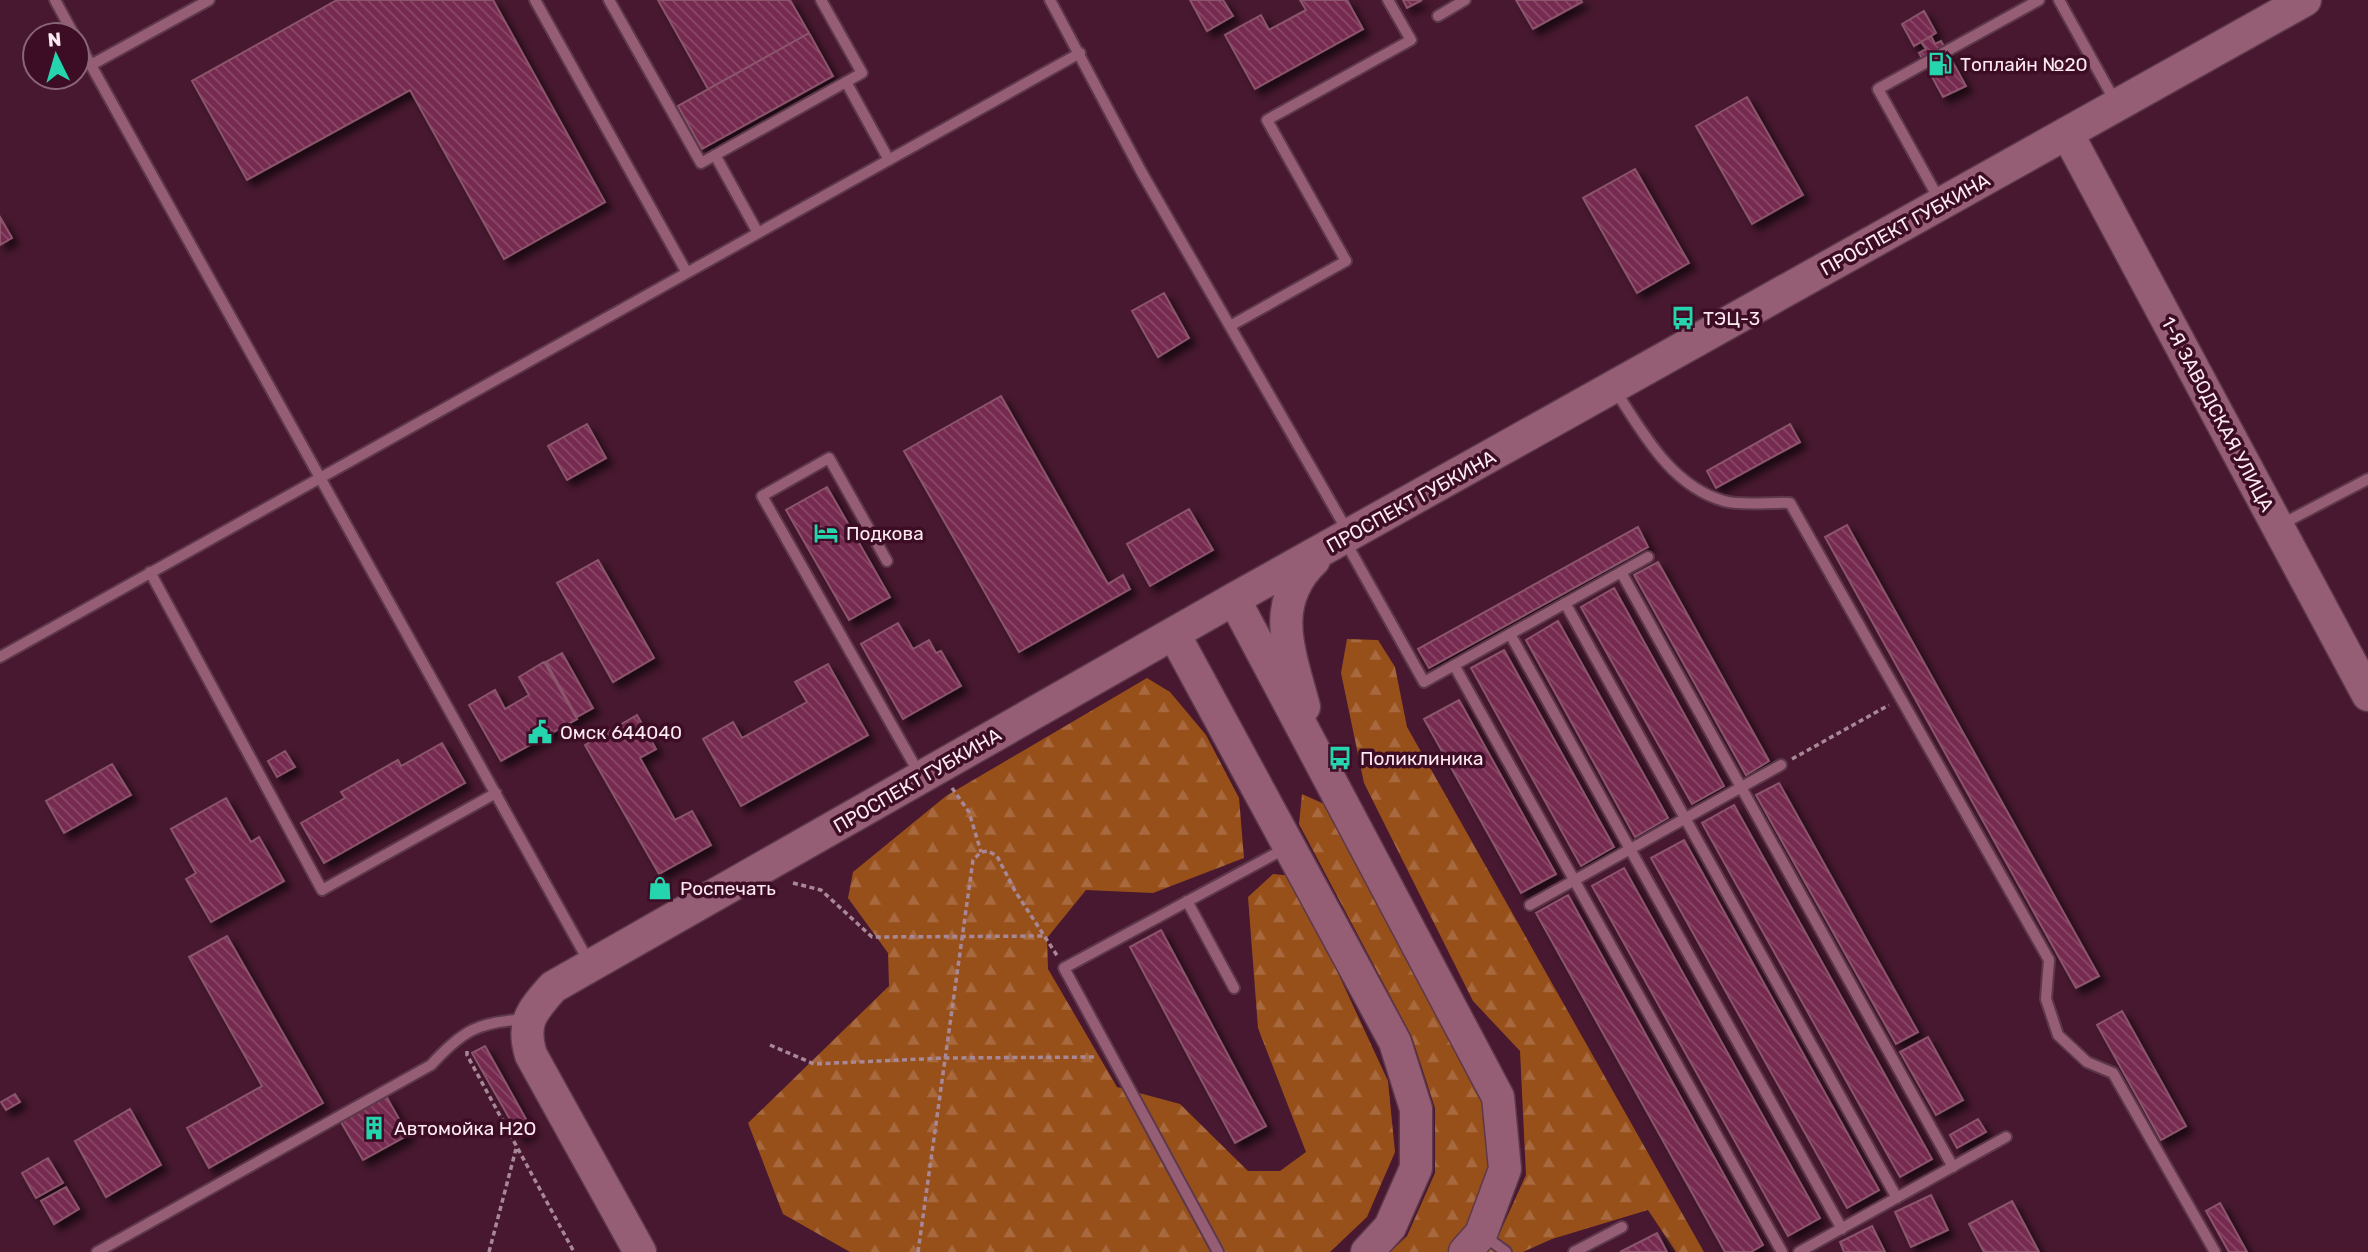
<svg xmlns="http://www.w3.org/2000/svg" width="2368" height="1252" viewBox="0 0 2368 1252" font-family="Rubik,sans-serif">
<defs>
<pattern id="forest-firs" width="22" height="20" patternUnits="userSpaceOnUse" patternTransform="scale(1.75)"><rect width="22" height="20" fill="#98501b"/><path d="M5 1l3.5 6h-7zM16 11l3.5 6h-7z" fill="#a7693d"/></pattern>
<pattern id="building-back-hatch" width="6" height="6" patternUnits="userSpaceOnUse" patternTransform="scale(1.75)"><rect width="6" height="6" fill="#762a4f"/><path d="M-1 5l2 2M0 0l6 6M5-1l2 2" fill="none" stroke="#8a4969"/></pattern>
<filter id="shadow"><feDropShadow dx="6" dy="6" stdDeviation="3.5" flood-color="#0009"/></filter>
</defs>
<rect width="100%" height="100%" fill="#47182f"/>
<path fill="url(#forest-firs)" d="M1347,639L1378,640L1395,667L1407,727L1704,1252H1676L1648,1210L1552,1239L1523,1252H1486L1496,1241L1526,1175L1520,1051L1473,1001L1364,783L1341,673Z
M1147,678L1170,692L1206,735L1239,798L1244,858L1153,893L1086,890L1047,938L1048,969L1117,1087L1180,1104L1248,1171H1280L1306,1152L1258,1028L1248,897L1273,874L1293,876L1388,1081L1395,1152L1367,1217L1330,1252H850L783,1214L748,1123L889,986L888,953L848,898L853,872L946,796Z
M1302,794L1333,808L1487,1100L1495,1171L1471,1229L1452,1252H1390L1407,1236L1435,1173V1108L1412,1037L1299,824Z"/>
<path fill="url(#building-back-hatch)" stroke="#8b556c" stroke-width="2" filter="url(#shadow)" d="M337,0H493L605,202L504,259L410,90L247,180L192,81Z
M658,0H790L809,33L708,89Z
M1190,0H1223L1233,16L1207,31Z
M1300,0H1347L1363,29L1255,89L1225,35L1261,15L1269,30L1306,10Z
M1403,0H1422L1407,8Z
M1516,0H1581L1582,2L1533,29Z
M1924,11L1936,33L1914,46L1902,24Z
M809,33L833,76L702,149L678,106Z
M1931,36L1935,44L1941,41L1966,86L1943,97L1919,53L1926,49L1921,42Z
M1747,97L1803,195L1752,224L1696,126Z
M1635,169L1689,263L1637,293L1583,198Z
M0,217L12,238L0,245Z
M1164,293L1189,338L1158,357L1132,311Z
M1001,396L1108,584L1123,575L1130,589L1019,652L904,451Z
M587,424L606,458L567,480L548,446Z
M1790,424L1800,442L1716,488L1707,471Z
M827,487L890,597L849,620L786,510Z
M1189,509L1213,550L1150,586L1127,544Z
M1847,525L2099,976L2076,988L1825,537Z
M1638,527L1648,547L1429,668L1418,649Z
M598,560L654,658L613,682L557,583Z
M1658,562L1769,761L1746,775L1634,575Z
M1614,588L1724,786L1692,804L1581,607Z
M1558,621L1668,818L1635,837L1526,640Z
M898,623L913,649L929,640L936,653L941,651L961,686L903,719L861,644Z
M1504,650L1614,847L1581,866L1471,668Z
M562,653L593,708L577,717L546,662Z
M544,662L577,719L501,761L469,705L495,690L505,709L529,695L519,677Z
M828,664L868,735L741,806L703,739L733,722L742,738L807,702L795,682Z
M1459,700L1556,874L1521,893L1424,719Z
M637,715L656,749L640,758L675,820L692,811L711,845L659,874L585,745Z
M442,743L465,783L324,863L301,823L345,798L341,792L398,760L401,766Z
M285,751L295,767L277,777L268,761Z
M112,764L131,795L64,833L46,801Z
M1779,783L1918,1032L1896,1044L1756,795Z
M226,798L251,842L259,837L284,881L211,922L186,879L196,873L171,829Z
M1734,805L1932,1159L1900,1177L1702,823Z
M1684,840L1879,1190L1847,1208L1651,858Z
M1624,868L1820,1218L1788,1236L1592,886Z
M1568,895L1763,1245L1751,1252H1725L1536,913Z
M1161,930L1266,1126L1235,1143L1130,947Z
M227,936L323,1103L209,1168L187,1128L262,1086L189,957Z
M2122,1011L2186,1126L2161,1140L2097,1025Z
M1928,1037L1963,1100L1936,1115L1900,1052Z
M485,1046L532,1130L520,1137L472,1053Z
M15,1094L20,1102L6,1110L1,1102Z
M386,1096L408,1135L363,1160L341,1122Z
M130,1109L161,1165L106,1197L75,1141Z
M1978,1119L1986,1132L1957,1148L1950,1135Z
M48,1158L63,1183L36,1198L22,1173Z
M66,1187L79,1209L54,1224L41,1201Z
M1931,1195L1948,1230L1911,1247L1895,1212Z
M2012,1201L2039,1252H1984L1969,1224Z
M2220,1203L2247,1252H2229L2206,1211Z
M1872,1226L1885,1252H1844L1840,1242Z
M1657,1233L1667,1252H1620Z"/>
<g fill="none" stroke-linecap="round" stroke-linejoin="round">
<g stroke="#5d384b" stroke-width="14">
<path id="lane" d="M55,0L74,35
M535,0L687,273
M609,0L701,163L862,73L821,0
M1050,0L1142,173L1348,532
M2059,0L2116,103
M1438,16L1465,0
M77,40L589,962
M91,65L209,0
M846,82L889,160
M715,155L758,233
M1940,201L1878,89L2039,0
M1230,326L1346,261L1267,120L1411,40L1388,0
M1615,390C1643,433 1671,486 1724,501C1741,506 1771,502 1790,503L2049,960L2046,999L2058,1035L2087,1062L2113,1073L2215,1252
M2280,525L2368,479
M1345,541L1424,682L1648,557
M887,561L829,458L762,496L920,775
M150,572L322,890L496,793
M1621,572L1953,1167
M1565,603L1897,1198
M1510,634L1842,1229
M0,657L1080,53
M1454,665L1782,1252
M1187,901L1234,988
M1530,905L1781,765
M1483,1235L1506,1252
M97,1252L431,1065C463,1030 478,1022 526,1019
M1218,1252L1064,968L1286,848
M1574,1252L1622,1227
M1799,1252L2006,1137"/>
</g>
<g stroke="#5d384b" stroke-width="35">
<path id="secondary" d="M2067,133L2368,695
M1234,599L1498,1097L1505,1169L1481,1234L1465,1252
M1174,634L1395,1042L1416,1109V1168L1390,1227L1367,1252
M1304,707C1290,653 1268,604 1314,560
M640,1252L531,1055C521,1022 532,1011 553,987L1234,599L2305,0"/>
</g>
<path stroke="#a88897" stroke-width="3.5" stroke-dasharray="5 3.5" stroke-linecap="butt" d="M1792,759L1889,705
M952,788L969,812L981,852
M793,883L821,890L872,937L1044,936
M770,1045L814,1064L944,1058L1096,1057
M467,1051V1055L574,1252
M489,1252L516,1149
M918,1252L973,860L981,852L988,851L997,856L1015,891L1058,957"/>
<use href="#lane" stroke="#955e75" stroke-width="10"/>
<use href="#secondary" stroke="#955e75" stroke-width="32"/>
</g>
<defs>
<g id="fuel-bare" transform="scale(1.89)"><path d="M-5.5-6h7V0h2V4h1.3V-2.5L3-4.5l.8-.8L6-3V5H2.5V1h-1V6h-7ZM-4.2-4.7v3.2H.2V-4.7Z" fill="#25d5ae" stroke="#3c0d25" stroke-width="2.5" paint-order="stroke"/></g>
<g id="bus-bare" transform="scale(1.89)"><path d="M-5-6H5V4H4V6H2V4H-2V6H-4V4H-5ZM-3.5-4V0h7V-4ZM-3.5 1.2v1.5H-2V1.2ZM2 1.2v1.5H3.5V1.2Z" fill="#25d5ae" stroke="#3c0d25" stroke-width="2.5" paint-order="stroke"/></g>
<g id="hotel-bare" transform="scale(1.89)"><path d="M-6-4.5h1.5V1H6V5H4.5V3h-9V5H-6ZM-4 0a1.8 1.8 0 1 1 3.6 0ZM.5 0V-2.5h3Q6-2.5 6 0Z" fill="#25d5ae" stroke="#3c0d25" stroke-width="2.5" paint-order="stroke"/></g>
<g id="civic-bare" transform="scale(1.89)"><path d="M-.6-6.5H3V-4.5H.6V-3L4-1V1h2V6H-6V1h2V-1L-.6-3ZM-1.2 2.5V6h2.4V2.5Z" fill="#25d5ae" stroke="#3c0d25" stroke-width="2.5" paint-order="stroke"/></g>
<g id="shop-bare" transform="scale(1.89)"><path d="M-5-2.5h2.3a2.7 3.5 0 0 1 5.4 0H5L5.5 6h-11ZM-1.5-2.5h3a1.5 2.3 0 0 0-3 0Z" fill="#25d5ae" stroke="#3c0d25" stroke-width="2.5" paint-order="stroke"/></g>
<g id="building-bare" transform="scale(1.89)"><path d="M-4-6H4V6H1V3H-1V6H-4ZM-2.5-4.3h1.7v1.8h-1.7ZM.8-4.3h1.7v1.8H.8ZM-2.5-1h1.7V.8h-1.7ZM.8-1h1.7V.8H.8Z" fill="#25d5ae" stroke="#3c0d25" stroke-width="2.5" paint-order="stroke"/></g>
</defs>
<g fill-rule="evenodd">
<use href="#fuel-bare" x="1940" y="64"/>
<use href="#bus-bare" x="1683" y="318"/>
<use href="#hotel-bare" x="826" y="533"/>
<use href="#civic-bare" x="540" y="732"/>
<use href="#bus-bare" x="1340" y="758"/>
<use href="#shop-bare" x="660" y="888"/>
<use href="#building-bare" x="374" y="1128"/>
</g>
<g text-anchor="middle" stroke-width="7" stroke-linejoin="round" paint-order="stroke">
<g font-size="19" fill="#fdeaf1" stroke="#3c0d25" text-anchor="start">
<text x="1960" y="71">Топлайн №20</text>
<text x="1703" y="325">ТЭЦ-3</text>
<text x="846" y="540">Подкова</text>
<text x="560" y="739">Омск 644040</text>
<text x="1360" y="765">Поликлиника</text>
<text x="680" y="895">Роспечать</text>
<text x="394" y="1135">Автомойка H2O</text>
</g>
<g font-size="19" fill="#fdeaf1" stroke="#3c0d25">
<text transform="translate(1905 224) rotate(-29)" y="7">ПРОСПЕКТ ГУБКИНА</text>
<text transform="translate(2218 414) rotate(62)" y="7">1-Я ЗАВОДСКАЯ УЛИЦА</text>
<text transform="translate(1411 501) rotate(-29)" y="7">ПРОСПЕКТ ГУБКИНА</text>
<text transform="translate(917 780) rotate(-30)" y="7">ПРОСПЕКТ ГУБКИНА</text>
</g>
</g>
<g transform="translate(56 56) rotate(355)"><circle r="33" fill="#3c0d25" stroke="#896577" stroke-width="2"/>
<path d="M0-5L12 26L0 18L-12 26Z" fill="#25d5ae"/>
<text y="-10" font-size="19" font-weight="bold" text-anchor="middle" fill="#fdeaf1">N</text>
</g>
</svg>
